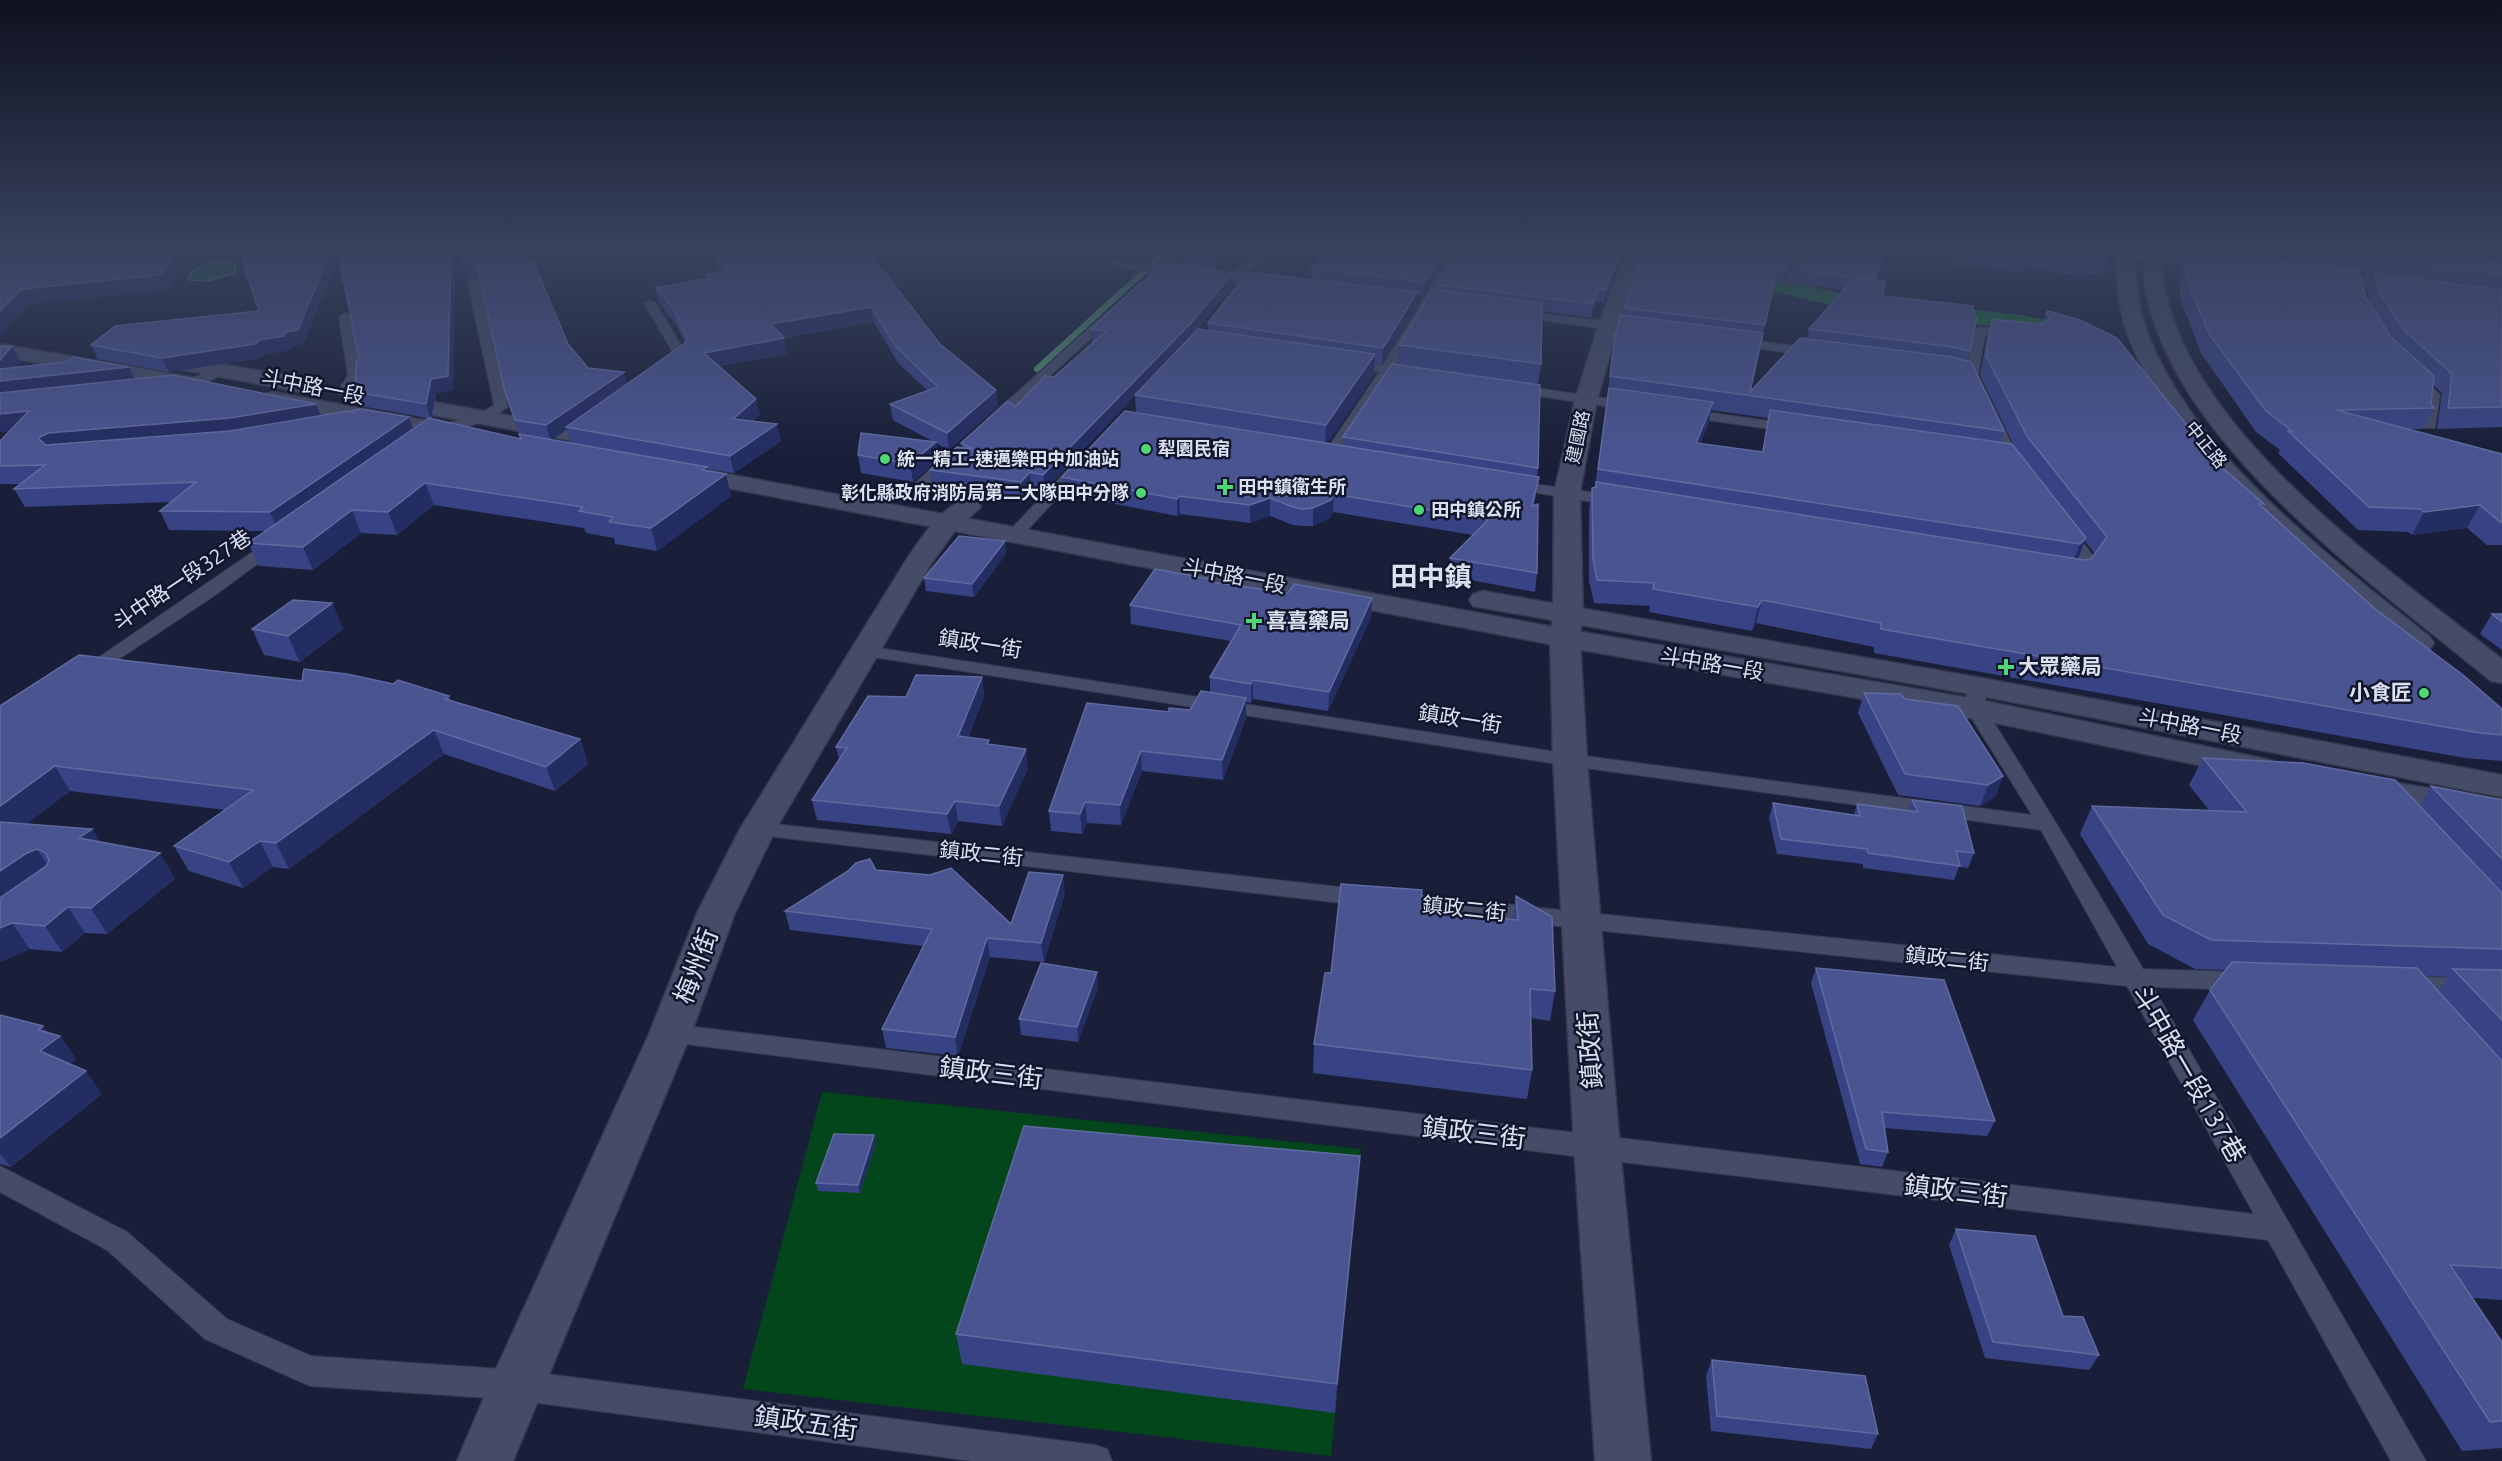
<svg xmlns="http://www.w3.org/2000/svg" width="2502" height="1461" viewBox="0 0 2502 1461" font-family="Ubuntu,'Noto Sans TC',sans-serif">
<rect width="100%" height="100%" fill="#191f38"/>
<path fill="#04461c" d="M822,1092L1361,1149L1331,1456L743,1389Z"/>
<path fill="#146930" stroke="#508d6a" stroke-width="1.5" d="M222,261L236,262L235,273L209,281L189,280L188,276C197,265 208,262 222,261Z"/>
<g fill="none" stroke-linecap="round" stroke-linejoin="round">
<path stroke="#508d6a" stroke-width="6" d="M1037,369L1171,247"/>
<path fill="#146930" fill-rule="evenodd" d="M1642,247H1674L1779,279L1844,294L2020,315L2086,328L2090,333L2086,338L2078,340C2000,323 1921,322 1843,307C1775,295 1711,270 1645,251Z"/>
<g stroke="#34384d" stroke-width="2">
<path id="lane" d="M1175,247H1186L1166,267L1231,274L1263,247H1274L1243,276L1268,279L1274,282L1268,285L1245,283L1240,286L1231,281L1160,273L1153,276L1149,275V271L1114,267L1109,264L1114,261L1155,265Z
M1455,247H1465L1395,367L1419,370L1420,373L1414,377L1390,374L1335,458H1325L1323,455L1379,372L1349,368L1343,364L1349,360L1383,365Z
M1618,247H1632L1644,253L1639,256Z
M1806,247H1816L1794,285H1786L1784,283Z
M1958,247H1968L1963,265L1958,268L1953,265Z
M2344,247L2354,248L2366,295L2364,297L2360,298L2354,295Z
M473,277L479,280L508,407L487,421L432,436L427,435L425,432L427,429L477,415L494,405L467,280Z
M650,300L656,303L688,357L669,370L663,366L675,356L644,303Z
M1517,310L1625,324L1631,328L1625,332L1513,316L1511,314Z
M1110,311L1116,315L1114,317L997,425H987L985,422L987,419L1106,313Z
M345,313L351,317L360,375L349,396L344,397L337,393L348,375L339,317Z
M1980,327L2016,330L2022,334L2016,338L1985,335L1978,375L2022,465L2020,468H2010L2008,465L1966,375L1974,331Z
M1734,338L1815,348L1821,352L1815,356L1730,345L1728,342Z
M221,366L227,370L226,373L196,387L176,390L169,386L171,383L188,380Z
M2412,371L2417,372L2440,395L2435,428H2425L2423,425L2426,396L2406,375Z
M1515,385L1631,402L1638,406L1631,410L1510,392L1508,389Z
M1684,409L1791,424L1798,428L1791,432L1679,416L1677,413Z
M950,455L955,456L957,459L955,462L914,499H904L901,496L904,493L945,456Z
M1080,461L1085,462L1087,465L1085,468L1020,538H1008L1006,535L1008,532L1075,462Z
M1513,481L1617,496L1625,501L1617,506L1508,488L1506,485Z
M2066,526L2072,528L2097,561C2089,572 2082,582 2067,579L2065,575L2080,561L2058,531Z
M276,538L282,540L284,543L282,546L214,596L92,677H78L76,673L270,540Z
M866,646L1570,754L2032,815L1966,709L1967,686L1969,682H1983C1989,691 1982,703 1988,713C2041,798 2093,883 2143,969L2244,972L2253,975L2256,981L2253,987L2244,990L2153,987L2426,1461H2391L2268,1240L1597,1159L661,1041L657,1034L661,1027L670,1024L2254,1214L2127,986L1396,909L1388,906L1385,901L1388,896L1396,893L2117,967L2041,830L1570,766L860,655L857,651L860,647Z
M758,822L1367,890L1375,893L1378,898L1375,903L1367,906L750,834L747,829L750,824Z
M2409,976L2502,980V998L2409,994L2400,991L2397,985L2400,979Z
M0,1166L127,1232L227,1319L311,1356L516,1370L1095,1445L1107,1449L1112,1461H972L516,1400L310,1386L205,1339L107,1250L0,1192Z"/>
</g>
<g stroke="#34384d" stroke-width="3">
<path id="street" d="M1634,247H1652L1636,272L1618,326L1597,400L1580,493L1583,615L1580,638L1587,760L1620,1148L1651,1461H1595L1574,1148L1553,760L1550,638L1553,615L1554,493L1575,400L1598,326L1618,272Z
M2082,247H2131L2227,259L2233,261L2236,265L2233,269L2227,271L2091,252L2085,251Z
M2335,247H2374L2412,254L2415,258L2412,262L2406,263L2344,252L2338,251Z
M2316,271L2502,295V307L2309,281L2307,277L2309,273Z
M968,499L977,501L981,507L957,528L931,564L776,829L735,913L691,1034L513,1461H457L497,1367L649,1034L697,913L740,829L908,557C924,535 940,506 968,499Z"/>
</g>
<g stroke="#34384d" stroke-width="3">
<path id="secondary" d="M2118,247H2136L2134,251C2135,279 2138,306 2147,332C2194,455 2330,557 2430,637L2434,643L2430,649L2419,652L2408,649C2321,577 2231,505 2168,408C2150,382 2133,354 2124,323C2118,300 2116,276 2116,251Z
M2148,247H2166C2158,271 2165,295 2173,318C2219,453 2393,573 2502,659V683L2491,681C2379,589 2197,460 2153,318C2145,295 2140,271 2148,247Z
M0,344L196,378L204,380L207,385L204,390L196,392L0,356Z
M169,355L307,379L315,381L318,386L315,391L307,393L161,366L158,361L161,356Z
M273,392L462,427L470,429L474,434L470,439L462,441L265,404L262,399L265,394Z
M435,402L611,434L619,436L623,441L619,446L611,448L427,414L424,409L427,404Z
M684,466L1565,629L1976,699L2261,758L2273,761L2278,768L2273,775L2261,778L1976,719L1565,647L675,478L672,473L675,468Z
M1483,591L1976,677L2502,775V797L1976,695L1473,606L1469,600L1473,594Z
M2367,778L2502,800V822L2355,797L2350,789L2355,781Z"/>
</g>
<use href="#lane" fill="#454c68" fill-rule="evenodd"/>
<use href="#street" fill="#454c68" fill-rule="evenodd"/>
<use href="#secondary" fill="#454c68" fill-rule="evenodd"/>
</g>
<path fill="#384385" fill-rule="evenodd" d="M251,247H455L453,390L436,393L432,418L521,439L505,392L480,279L474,275L468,277L458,247L568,344L588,368L628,384L685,343L677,326L659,303L656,288L707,279L706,274L722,271L704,247H864L939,343L996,390L998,406L949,450L936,443L938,459L913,482L861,473L858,455L934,442L893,420L890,404L927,390L898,363L874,322L783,338L787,354L719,366L760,415L753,421L781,441L734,473L707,469L708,471L731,496L657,551L615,544L614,538L586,533L584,528L434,505L397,535L361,533L313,570L259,566L248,543L266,531L169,530L160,511L171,502L25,507L14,489L21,484H0V441L10,431L0,432V347L12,346L21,363L16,367H129L135,379L320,415L354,412L409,417L413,428L427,418L361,406L355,392L359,359L339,255L303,344L291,346L290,350L265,354L261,358L169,372L98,359L91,345L259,311ZM567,429L571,443L552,440Z
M1195,247H1239L1215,270L1233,273V285L1193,335L1208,330V323L1311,279V268L1334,247H1450V251L1423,296L1417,295L1416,307L1382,364L1375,363L1374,375L1328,443L1343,446V437L1398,365L1399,345L1438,290L1439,285L1462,247H1628L1627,253L1619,266L1616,265L1615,274L1604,303L1596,302L1591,318L1542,311L1541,364L1538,385V468L1537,477H1539L1534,505L1537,573L1535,592L1448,576L1450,558L1473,535L1333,512L1330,518L1313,526H1303L1293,525L1270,516L1250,523L1180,514L1177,516L1064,494L1062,477L1136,413L1135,395L1045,490L1031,488L1023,498L932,486L930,470L962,447L961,443L1015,407L1054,377L1093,342H1092L1091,329L1183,265L1182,256Z
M1649,247H1803L1782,282L1775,281L1750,392L1807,339L1809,329L1844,290L1797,284L1800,271L1814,247H1887L1876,280L1883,296L1970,351L1967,361L2004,431L2000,443L2017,452L1980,375L1987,337L1992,319L2042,324L2046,313L2264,504L2263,507L2502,735V761L2465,758L1874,653V647L1756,623L1752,631L1649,612L1650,606L1594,603L1589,581V509L1592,488L1595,487L1613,353L1624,308ZM1711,410L1768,418L1762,452L1700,444L1709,422ZM2085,541L2095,554L2091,559L2084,560L2078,559Z
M1935,247H1956L1952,259Z
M1970,247H2108L2105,262L2101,275L2084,273L2083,276L2024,268L2022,273L1970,266L1971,262L1966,261Z
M2183,247H2353L2355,255L2348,270L2370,305L2367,291L2374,276L2363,275L2358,257L2363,247H2502V427L2437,429L2442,393L2433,385L2431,404L2434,408L2423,429H2409L2502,454V545H2487L2467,528L2412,535L2408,532L2358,530L2278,453L2280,450L2256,432L2201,353L2180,298V266L2186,252L2182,251Z
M1005,541L1006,554L974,597L926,591L924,578Z
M1214,580V583L1288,593L1372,598L1371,617L1328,711L1253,699L1251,703L1246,702V718L1223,780L1142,771L1121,825L1087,823L1082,834L1051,831L1049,811L1169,712L1190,710L1210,693V677L1231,641L1131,624L1130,605Z
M332,603L343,629L300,662L264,655L252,629Z
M2492,614H2502V650L2480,634Z
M982,677L984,696L968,738L990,745L1028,768L1002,826L958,821L951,834L817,820L812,800L839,759L836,747L906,697Z
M302,681L449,696L451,701L580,739L588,764L555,791L444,754L289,869L273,867L243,888L189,871L174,846L225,810L70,791L26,824L92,829L100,842L160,853L175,879L107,934L85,933L62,952L30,949L0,962V706Z
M1864,693L1905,699L2003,776L1995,797L1980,806L1898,795L1858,713Z
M2203,758L2420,806L2431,786L2502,800V1300L2473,1298L2502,1342V1448L2462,1451L2193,1020L2210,990L2225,970L2195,969L2148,944L2080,834L2092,806L2209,810L2189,785ZM2425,976H2432L2448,977L2438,991Z
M1912,800L1974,853L1968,868L1959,867L1954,880L1863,868V864L1777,854L1769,818L1773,803L1854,815L1857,804L1908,811Z
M1065,893L1044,962L990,957L958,1056L886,1048L882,1029L923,946L790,930L785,911L1011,924Z
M1516,896L1555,991L1550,1021L1531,1018L1532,1070L1527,1099L1313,1073L1314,1044L1331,973L1421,910L1512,920Z
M1816,968L1995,1121L1987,1136L1884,1128L1888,1152L1882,1167L1860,1164L1811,983Z
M1098,987L1078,1042L1021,1035L1019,1019Z
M0,1015L43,1026L47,1033L60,1036L76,1059L70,1064L102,1094L11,1167L0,1164Z
M876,1143L860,1193L818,1191L816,1183Z
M1360,1156L1357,1185L1335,1413L962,1364L956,1334Z
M1956,1229L2063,1316L2099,1355L2089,1370L1985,1358L1949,1245Z
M1712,1360L1878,1434L1871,1449L1711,1431L1706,1376Z"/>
<path fill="#242d61" d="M179,247H194L168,290L30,304L0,335V311L22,289Z
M332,247H339L340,251L303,344L291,346L290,350L265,354L261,358L169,372L162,358L259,340L286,332Z
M451,247H455L453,390L436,393L431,419L426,404Z
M1229,247H1239L1215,270V260Z
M1446,247H1450V251L1423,296L1424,282Z
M1625,247H1628L1627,253L1619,266L1621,253Z
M1798,247H1803L1782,282L1785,269Z
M1886,247H1887L1871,294L1874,280Z
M1617,261L1615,274L1604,303L1606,290Z
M470,262L474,275L468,277L464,264Z
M1233,273V285L1192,336L1045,490L1043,475Z
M1598,288L1596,302L1591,318L1593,304Z
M1417,292L1416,307L1382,364L1383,348Z
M871,307L874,322L774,339L771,324Z
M784,338L787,354L707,368L704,353Z
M12,346L21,363L6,380L129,367L137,383L0,399V360Z
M1375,354L1374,375L1325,448L1326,425Z
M624,372L628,386L566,427L567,429L551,441L546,425Z
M996,390L998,406L949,450L947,433Z
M756,399L760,415L737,436L733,419Z
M1713,402L1709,422L1692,464L1696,443Z
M316,404L323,421L48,456L38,438L48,433Z
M29,411L39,428L0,432V414Z
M409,417L415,434L278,531L270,512Z
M777,424L781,441L734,473L730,456Z
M936,442L938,459L913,482L910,464Z
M707,467L711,485L726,474L731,496L657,551L651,528L703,470Z
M1030,472L1031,488L1023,498L1021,482Z
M1539,477L1536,494L1530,524L1532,506Z
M425,483L434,505L397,535L388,512Z
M1334,494L1333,512L1330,518L1313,526V508Z
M1179,496L1180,514L1177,516V499Z
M1270,498V516L1250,523V505Z
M2480,505L2467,528L2412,535L2424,512Z
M352,510L361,533L313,570L303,547Z
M2086,538L2077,561L2071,567L2080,544Z
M1005,541L1006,554L974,597L972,584Z
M1372,598L1371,617L1328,711L1329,692Z
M1762,600L1756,623L1752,631L1758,607Z
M332,603L343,629L300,662L288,636Z
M982,677L984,696L961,756L958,736Z
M1253,680V699L1251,703V684Z
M1246,698V718L1223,780L1222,760Z
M434,730L444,754L289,869L276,843Z
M580,739L588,764L555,791L546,767Z
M1026,749L1028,768L1002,826L999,806Z
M1141,751L1142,771L1121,825L1120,805Z
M55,766L70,791L0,844V806Z
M2003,776L1995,797L1980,806L1988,785Z
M955,801L958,821L951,834L947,814Z
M1085,802L1087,823L1082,834L1080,814Z
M92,829L107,855L79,838Z
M260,841L273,867L243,888L229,862Z
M37,849L54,875L0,908V871L27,853Z
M160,853L175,879L107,934L91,908Z
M1063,875L1065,893L1044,962L1041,943Z
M68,907L85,933L62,952L45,926Z
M12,923L30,949L0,962V928Z
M987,938L990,957L958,1056L955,1037Z
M1097,972L1098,987L1078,1042L1077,1027Z
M43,1026L53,1041L60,1036L76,1059L57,1074L40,1051L39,1030Z
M86,1071L102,1094L11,1167L0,1154V1138Z
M874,1135L876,1143L860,1193L858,1185Z
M1360,1156L1357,1185L1335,1413L1337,1384Z"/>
<path fill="#4a5491" stroke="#616aa0" stroke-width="1.5" d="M0,247H49L48,248L57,247H179L161,275L22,289L0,311Z
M251,247H332L298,330L286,332L284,336L259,340L255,344L162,358L91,345L115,326L259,311L242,261Z
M337,247H451L448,376L431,379L426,404L355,392L356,364L357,360L359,359Z
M458,247H510L534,263L568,344L588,368L624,372L546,425L515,420L505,392L477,267L470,262L464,264Z
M712,247H864L866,248L939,343L996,390L947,433L890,404L938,387L896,347L871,307L771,324L784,338L704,353L756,399L733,419L777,424L730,456L566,427L688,341L674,310L656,288L710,278L706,274L729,270Z
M1195,247H1229L1215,260L1182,256Z
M1334,247H1446L1424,282L1311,268Z
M1462,247H1507L1617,261L1606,290L1598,288L1593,304L1439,285Z
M1580,247H1625L1621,253Z
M1649,247H1798L1785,269L1777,268L1765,325L1624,308L1640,260Z
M1814,247H1886L1874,280L1800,271Z
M1971,247H2108L2105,262L2088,260L2087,263L2027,255L2026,260L1974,253L1975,249H1970Z
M2287,247H2353L2355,255Z
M2368,247H2405L2502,264V274L2371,257Z
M2187,249L2359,271L2365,296L2390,336L2434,376L2431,404L2434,408L2336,410L2502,454V522H2500L2480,505L2424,512L2420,509L2369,507L2288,431H2292L2266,411L2209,334L2187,280Z
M1169,263L1233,273L1192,322L1043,475L1030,472L1021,482L930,470L957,447L973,449L961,443L1008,401L1015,407L1045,376L1054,377L1106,331L1091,329L1139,284Z
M1248,272L1417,292L1383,348L1208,323Z
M2375,274L2502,290V407L2448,408L2452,374L2403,329L2381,295Z
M1855,277L1885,281L1883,296L1973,306L1974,317H1977L1970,351L1953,347L1809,329Z
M1433,289L1542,303L1541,364L1399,345Z
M2048,311L2080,320L2117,338L2218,464L2264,504H2259L2374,608L2463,675L2502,709V735L2480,733L1881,629V623L1762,600L1758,607L1653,589L1654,583L1597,580L1593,558L1592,488L1596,487V482L2084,560L2091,559L2107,537L2027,436L1986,356L1992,319L2042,324L2050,318L2046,313Z
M1621,315L1763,333L1750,392L1800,338L1953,357L1971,362L2004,431L1610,376L1615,335Z
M1198,329L1375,354L1326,425L1135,395Z
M12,346L0,360V347Z
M73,357L129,367L0,381V369L66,362Z
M1392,364L1540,385L1538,468L1343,437Z
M173,375L316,404L230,418L48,433L38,438L46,445L230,431L348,411L354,412V410L361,409L409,417L270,512L160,511L196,482L14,489L45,465L0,466V441L29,411L0,414V393Z
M1609,388L1713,402L1696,443L1763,452L1770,410L2012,444L2086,538L2080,544L1598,469Z
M1125,411L1539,477L1532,506L1538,504L1537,573L1450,558L1488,520L1334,494L1331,500L1313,508L1303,509L1293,507L1270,498L1250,505L1179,496L1177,499L1062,477Z
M429,418L521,439L519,434L707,467L703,470L726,474L651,528L609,522L613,517L579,511L583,507L425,483L388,512L352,510L303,547L248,543Z
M861,433L936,442L910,464L858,455Z
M959,536L1005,541L972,584L924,578Z
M1155,569L1214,580L1212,582L1288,593L1294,584L1372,598L1329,692L1253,680L1251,684L1210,677L1241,625L1130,605Z
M293,600L332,603L288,636L252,629Z
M2492,614H2502V622Z
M79,655L302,681L304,669L347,674L393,684L398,680L449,696L445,699L580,739L546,767L434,730L276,843L260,841L229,862L174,846L253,790L55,766L0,806V706Z
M916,675L982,677L958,736L989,740L987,744L1026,749L999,806L955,801L947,814L812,800L847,748L836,747L868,696L906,697Z
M1201,691L1246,698L1222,760L1141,751L1120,805L1085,802L1080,814L1049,811L1087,703L1169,712V708L1190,710Z
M1864,693L1900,694L1905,699L1958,706L2003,776L1988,785L1905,774Z
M2203,758L2303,763L2395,780L2502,893V949L2211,940L2163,915L2092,806L2247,812Z
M2431,786L2502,800V859Z
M1912,800L1962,806L1974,853L1956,851L1960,866L1868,853L1867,849L1781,839L1773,803L1860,816L1857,804L1918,812Z
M0,822L92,829L79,838L160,853L91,908L68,907L45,926L12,923L0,928V898L46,866L49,861L46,853L37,849L27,853L0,871Z
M870,859L876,870L930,875L951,868L1011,924L1029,872L1063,875L1041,943L987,938L955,1037L882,1029L932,929L785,911L848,871L856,863Z
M1341,884L1422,890L1421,910L1518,920L1516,896L1552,917L1555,991L1530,989L1532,1070L1314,1044L1325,973H1331Z
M2232,962L2417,968L2502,1061V1268L2450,1265L2502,1342V1421L2490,1422L2210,990Z
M1041,963L1097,972L1077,1027L1019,1019Z
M1816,968L1944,980L1995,1121L1882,1112L1888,1152L1866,1149Z
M2453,969L2502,970V1020Z
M0,1015L43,1026L39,1030L60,1036L40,1051L86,1071L0,1138Z
M1024,1126L1360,1156L1337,1384L956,1334Z
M834,1134L874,1135L858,1185L816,1183Z
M1956,1229L2035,1236L2063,1316L2083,1317L2099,1355L1993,1342Z
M1712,1360L1865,1376L1878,1434L1717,1416Z"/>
<linearGradient id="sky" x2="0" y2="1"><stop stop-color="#0e111f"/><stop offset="0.55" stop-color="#38425e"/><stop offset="1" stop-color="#38425e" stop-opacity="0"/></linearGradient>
<rect width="2502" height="451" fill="url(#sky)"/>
<g fill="#4fd675" stroke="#11162d" stroke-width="2">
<circle cx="1146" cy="449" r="6"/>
<circle cx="885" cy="459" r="6"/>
<path d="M1222 478h6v6h6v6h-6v6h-6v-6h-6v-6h6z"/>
<circle cx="1141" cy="493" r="6"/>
<circle cx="1419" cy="510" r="6"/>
<path d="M1251 612h6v6h6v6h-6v6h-6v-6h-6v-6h6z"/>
<path d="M2003 658h6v6h6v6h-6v6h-6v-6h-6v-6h6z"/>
<circle cx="2424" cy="693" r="6"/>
</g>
<g text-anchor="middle" stroke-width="5" stroke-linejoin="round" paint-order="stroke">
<g font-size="18" fill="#dce1f2" stroke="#11162d">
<text transform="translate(1578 437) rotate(-78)" y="6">建國路</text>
<text transform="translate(2206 445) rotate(51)" y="6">中正路</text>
</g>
<g font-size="18" font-weight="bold" fill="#dce1f2" stroke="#11162d" text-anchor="start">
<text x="1158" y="455">犁園民宿</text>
<text x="897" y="465">統一精工-速邁樂田中加油站</text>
<text x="1238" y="493">田中鎮衛生所</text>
<text x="1129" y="499" text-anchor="end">彰化縣政府消防局第二大隊田中分隊</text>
<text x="1431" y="516">田中鎮公所</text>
</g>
<g font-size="21" fill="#dce1f2" stroke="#11162d">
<text transform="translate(313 387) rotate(11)" y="7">斗中路一段</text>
<text transform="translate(1234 576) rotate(11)" y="7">斗中路一段</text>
<text transform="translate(182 580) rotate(-34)" y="7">斗中路一段327巷</text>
<text transform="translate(980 644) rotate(9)" y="7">鎮政一街</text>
<text transform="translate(1712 664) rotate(10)" y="7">斗中路一段</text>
<text transform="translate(1460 719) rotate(9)" y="7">鎮政一街</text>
<text transform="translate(2190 726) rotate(11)" y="7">斗中路一段</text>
<text transform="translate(981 854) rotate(6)" y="7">鎮政二街</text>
<text transform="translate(1464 909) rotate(6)" y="7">鎮政二街</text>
<text transform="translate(1947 959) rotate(6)" y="7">鎮政二街</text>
</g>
<g font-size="21" font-weight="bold" fill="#dce1f2" stroke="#11162d" text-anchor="start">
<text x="1266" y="628">喜喜藥局</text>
<text x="2018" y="674">大眾藥局</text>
<text x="2412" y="700" text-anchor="end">小食匠</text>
</g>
<g font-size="26" fill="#dce1f2" stroke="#11162d">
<text transform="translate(696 966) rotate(-69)" y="9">梅州街</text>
<text transform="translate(1590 1050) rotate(-94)" y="9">鎮政街</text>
<text transform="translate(991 1073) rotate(7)" y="9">鎮政三街</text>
<text transform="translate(2189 1074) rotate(60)" y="9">斗中路一段137巷</text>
<text transform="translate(1474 1133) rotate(7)" y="9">鎮政三街</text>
<text transform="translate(1956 1191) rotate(7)" y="9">鎮政三街</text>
<text transform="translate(806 1423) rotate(8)" y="9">鎮政五街</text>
</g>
<g font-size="27" font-weight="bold" fill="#dce1f2" stroke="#11162d">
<text x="1431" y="586">田中鎮</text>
</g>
</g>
</svg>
